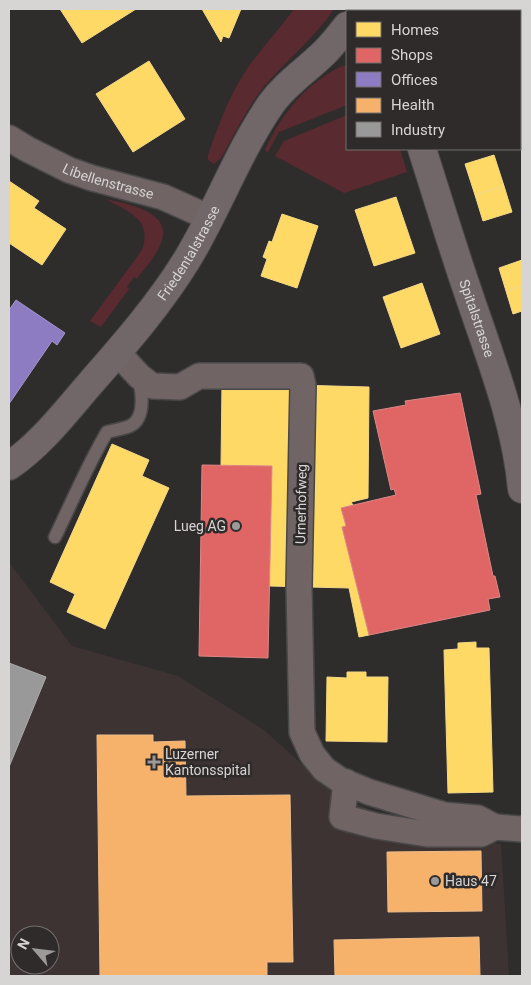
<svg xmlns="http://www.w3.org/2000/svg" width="531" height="985" viewBox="0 0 531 985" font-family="Roboto,sans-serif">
<rect width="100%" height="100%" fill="#2f2c2c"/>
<path fill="#3d3333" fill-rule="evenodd" d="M9,562L72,646L178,676L264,730L334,793L417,832L501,844L509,976H9ZM20,935H50V965H20Z"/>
<path fill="#592a30" d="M294,9H334C314,39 285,61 262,89C248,107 233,137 221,158L214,164L208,160V155C217,129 226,104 240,80C255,54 277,33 294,9Z
M342,66H347V105L279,132L268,152L266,151L265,149C271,138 277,125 285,115C299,95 320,76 342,66Z
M347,115V149H400L407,172L344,193L275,156L284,141Z
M106,199C126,204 174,211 161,243C157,255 144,269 137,279L134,277L127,287L129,289L101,327L90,321L142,250C153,219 128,212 106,199Z"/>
<path fill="#ffd966" stroke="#f3d887" d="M60,9H136L82,43Z
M202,9H241L229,38L223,36L221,42Z
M493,9H522V29H520V11H493Z
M520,29H522V54H520Z
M149,61L185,119L133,152L96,94Z
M494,155L504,186L475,195L465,164Z
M9,181L39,201L34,208L66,229L42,265L9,243Z
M504,186L512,212L483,221L475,195Z
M396,197L415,253L374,266L355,210Z
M282,214L318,226L297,288L261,276L267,259L263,257L269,241L272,242Z
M522,260V286L506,291L499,268Z
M422,283L440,334L401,348L383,297Z
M522,286V311L513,314L506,291Z
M222,383L369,387L368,498L351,502L353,505L341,508L346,526L342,527L369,635L359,637L349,588L269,586L272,466H221Z
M112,444L149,460L142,476L169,488L105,629L67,612L75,594L50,582Z
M476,642V648H489L493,792L448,793L444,650L458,649V643Z
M347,672H366V677H388L387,742L326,741L327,677L347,678Z"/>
<path fill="#e06666" stroke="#dd8787" d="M460,393L481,494L476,495L493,576H495L500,597L488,599L490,610L369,635L342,527L346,526L341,508L396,495L394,489L391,490L373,411L406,405L405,401Z
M202,465L272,466L268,658L199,656Z"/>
<path fill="#8e7cc3" stroke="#a496c8" d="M16,300L65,333L57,345L52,341L9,404V310Z"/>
<path fill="#f6b26b" stroke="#edbc8a" d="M97,735H153V742L185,741L186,796L290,795L293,962H267V976H100Z
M481,851L482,911L388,912L387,852Z
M479,937L480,976H335L334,940Z"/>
<path fill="#999" stroke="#acabab" d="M9,663L46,677L9,767Z"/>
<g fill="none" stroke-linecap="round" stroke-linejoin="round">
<g stroke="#494848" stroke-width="15">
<path id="lane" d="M55,537C72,502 87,466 107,432C114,430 123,429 130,426C146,418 142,393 139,379"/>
</g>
<g stroke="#494848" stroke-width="28">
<g id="street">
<path id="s1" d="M9,138L27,149L69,170L92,178L163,197L210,218"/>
<path d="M117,352L139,376L152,386L180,387L199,376H301L303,385L299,587L302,732L312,754L324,769L340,780L369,792L444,815L478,818L495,827"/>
<path d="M346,782L342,817L376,826L427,834H481L495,827L522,829"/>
</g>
</g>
<g stroke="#494848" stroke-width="30">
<g id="secondary">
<path id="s2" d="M422,149C438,199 453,249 470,298C491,360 516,423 522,489"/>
<path id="s3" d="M9,466C40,445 64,414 88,386C124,345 160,304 188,258C218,208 238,152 271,104C286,83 307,70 325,52C333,44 340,35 347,26"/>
</g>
</g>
<use href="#lane" stroke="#706465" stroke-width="12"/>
<use href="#street" stroke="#706465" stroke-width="25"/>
<use href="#secondary" stroke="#726768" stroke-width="28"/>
</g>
<g fill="#9c9999" stroke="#302b2b" stroke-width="2">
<circle cx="236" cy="526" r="5"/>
<path d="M151.5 754.5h5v5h5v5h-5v5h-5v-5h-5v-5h5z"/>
<circle cx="435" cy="881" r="5"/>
</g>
<g text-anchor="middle" stroke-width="5" stroke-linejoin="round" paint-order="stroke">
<g font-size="14" fill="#d7d4d4" stroke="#302b2b">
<text dy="5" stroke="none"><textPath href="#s1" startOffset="109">Libellenstrasse</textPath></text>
<text dy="5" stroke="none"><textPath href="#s3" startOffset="280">Friedentalstrasse</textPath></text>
<text dy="5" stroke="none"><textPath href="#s2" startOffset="178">Spitalstrasse</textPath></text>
<text transform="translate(301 504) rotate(-89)" y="5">Urnerhofweg</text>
</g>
<g font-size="14" fill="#d7d4d4" stroke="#302b2b" text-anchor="start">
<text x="226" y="531" text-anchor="end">Lueg AG</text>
<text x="165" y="759">Luzerner<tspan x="165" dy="16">Kantonsspital</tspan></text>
<text x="445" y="886">Haus 47</text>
</g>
</g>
<rect width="531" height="985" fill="none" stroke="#d7d4d4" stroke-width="20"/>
<rect x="346" y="10" width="175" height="140" fill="#302b2b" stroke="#736f6f"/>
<rect x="356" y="22" width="25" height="15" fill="#ffd966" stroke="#736f6f"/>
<text x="391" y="35" font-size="15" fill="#d7d4d4">Homes</text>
<rect x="356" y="48" width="25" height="15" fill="#e06666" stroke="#736f6f"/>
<text x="391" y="60" font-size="15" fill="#d7d4d4">Shops</text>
<rect x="356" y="72" width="25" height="15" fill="#8e7cc3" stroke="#736f6f"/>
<text x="391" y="85" font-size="15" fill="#d7d4d4">Offices</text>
<rect x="356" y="98" width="25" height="15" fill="#f6b26b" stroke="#736f6f"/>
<text x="391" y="110" font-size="15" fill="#d7d4d4">Health</text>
<rect x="356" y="122" width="25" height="15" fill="#999999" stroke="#736f6f"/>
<text x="391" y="135" font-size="15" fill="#d7d4d4">Industry</text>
<g transform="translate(35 950) rotate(298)"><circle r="24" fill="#302b2b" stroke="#736f6f"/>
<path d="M0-4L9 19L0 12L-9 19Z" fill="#9c9999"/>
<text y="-8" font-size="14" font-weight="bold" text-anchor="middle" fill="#d7d4d4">N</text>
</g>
</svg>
